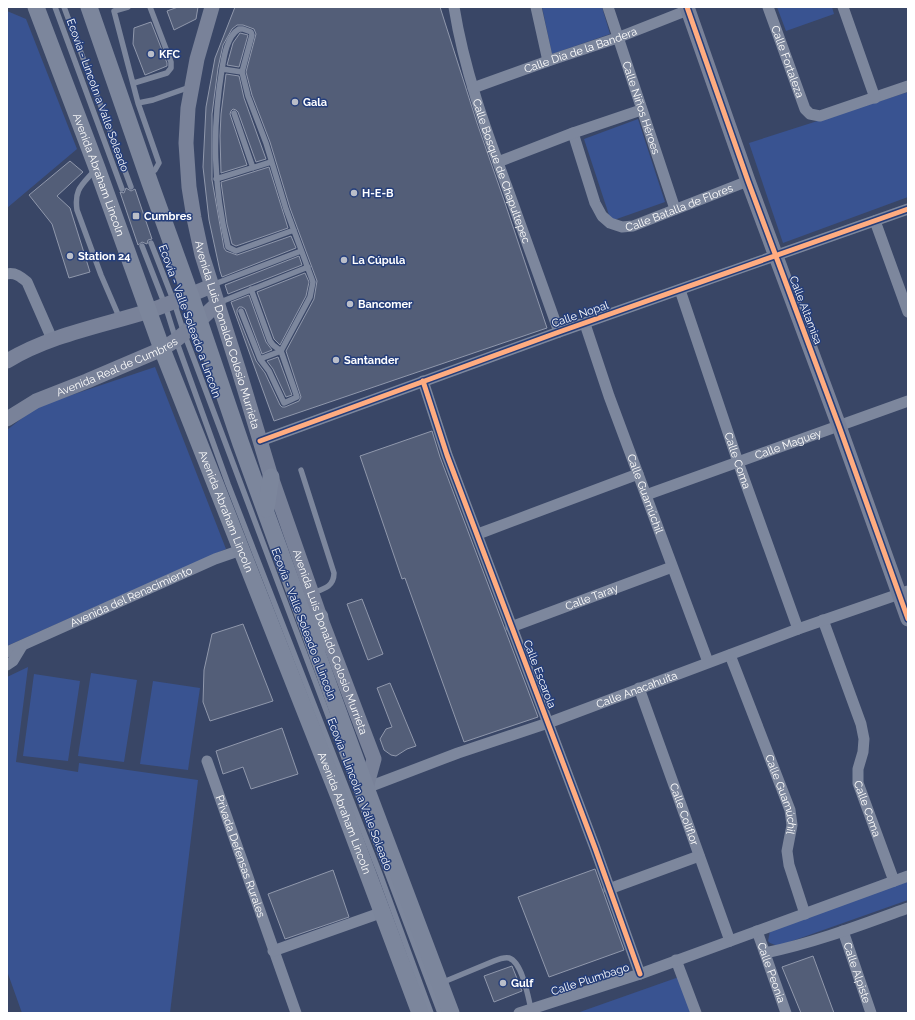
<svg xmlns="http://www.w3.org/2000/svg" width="915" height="1020" viewBox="0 0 915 1020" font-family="Raleway,sans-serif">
<rect width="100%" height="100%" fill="#394666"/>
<path fill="#395391" d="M542,7H602L610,34L552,54Z
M777,7H832L834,14L786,31Z
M7,11L26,19L77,149L7,208Z
M908,92V197L783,243L749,143Z
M638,119L665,202L611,221L584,139Z
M155,367L226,549L7,646V430L36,407Z
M28,667L16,762L78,772L79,763L198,780L170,1013H22L7,971V677Z
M91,673L137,680L124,762L78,756Z
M34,674L80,681L68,761L23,756Z
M153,681L200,688L188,770L140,764Z
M908,881V900L778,946L770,943L768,941L770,931Z
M679,977L692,1013H577Z"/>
<path fill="#535e78" stroke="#9098ac" d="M178,7H198L196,19L174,30L167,11Z
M235,7H440L477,123L505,203L547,328L274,421L231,302L249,295L266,342L272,350L262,354L245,309L242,307H239L237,310V313L256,361L265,373L280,405L282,407H285L299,401L301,397L286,351L314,299L317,281L290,208L270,142L252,95L246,72L256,34L254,29L243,25H237L232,29L223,45L218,68L212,114V180L224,248L226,251L237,255L291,236L296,248L222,277L220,271L209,220L203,167L206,107L215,58Z
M151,22L167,63V66L145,75L133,44L134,28Z
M240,33L248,35L239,67L227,65L233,43Z
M226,74L239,76L244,98L266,159L256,162L238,112L236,110L233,109L231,111L230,114L247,165L221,173L220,136L221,114Z
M70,161L83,172L57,196L70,208L90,272L69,278L52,224L29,195Z
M269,167L288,228L236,246L232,244L227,224L221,182Z
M126,188L131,191L135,189L152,239L148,240L147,244L142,242L138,245L120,192L124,193Z
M299,256L302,265L228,294L225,285Z
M305,273L309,282L306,296L280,345L274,339L257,292Z
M278,357L292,395L286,397L273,369L267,361Z
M432,431L440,457L538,717L464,742L405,578L402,579L360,456Z
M362,599L383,654L368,660L347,604Z
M243,624L273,701L210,721L203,702L204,670L212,634Z
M390,683L416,746L407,749L396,756L391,755L384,750L380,739L386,729L392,727L377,688Z
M282,728L298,774L251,789L243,767L223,774L216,751Z
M595,869L624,950L549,977L518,897Z
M333,870L349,917L285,939L268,894Z
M813,956L834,1013H801L782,967Z
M512,966L522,991L494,1002L484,976Z"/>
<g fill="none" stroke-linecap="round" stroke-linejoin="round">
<path stroke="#7d879d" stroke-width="5.5" d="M55,7L122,189
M64,7L131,187
M128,7L114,11L138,103L153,100L190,87
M222,69C224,56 227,36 239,29H243L251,32L252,35L242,72
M134,83L167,73L171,68V62L150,7
M138,103L159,163L155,170L149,173
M234,113L253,168
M94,171C82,185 74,189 77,210L101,275L120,319
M216,179L271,162
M151,243L174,302L184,333L440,1013
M142,246L165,305L176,340L228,484L380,874L431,1013
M212,285L301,251
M251,289L270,341L273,345L281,351L297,397L284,403L269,371L260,359
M218,303L308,267
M241,311L260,359L281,351L310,297L313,282L286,209L266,143L248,96L242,72L222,69C212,130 213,186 228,247L236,251L294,230
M301,470L334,573C334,587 323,589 312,593
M441,983L494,961C499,959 504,957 509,958C522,962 528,996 531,1009"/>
<g stroke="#7d879d" stroke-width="11">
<path id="s1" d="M454,7C464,69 485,128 507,187C524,235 542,284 559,332"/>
<path d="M536,7L548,61"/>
<path id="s2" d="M608,7L675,209"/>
<path id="s3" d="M768,7L805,109L810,114L820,116L908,86"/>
<path d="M843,7L875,98"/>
<path id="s4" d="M473,88L548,61L617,38L688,10"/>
<path id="s5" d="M573,133L595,203L602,216L610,223L622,227L633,226L748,181"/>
<path d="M498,162L573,133L641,110"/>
<path d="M875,221L908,312"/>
<path d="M7,274C15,272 21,277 27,282L52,339"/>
<path id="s6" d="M680,290L738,462L798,629"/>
<path id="s7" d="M585,324L609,396L708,662"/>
<path d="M423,381L447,455L595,848L640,974"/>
<path d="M260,441L559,332L908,209"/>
<path id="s8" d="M646,495L908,401"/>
<path d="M478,534L638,474"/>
<path id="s9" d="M823,620L861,724L864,739L863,752L858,769V783L894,881"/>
<path id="s10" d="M511,627L672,567"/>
<path id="s11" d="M7,652L215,559L241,550"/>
<path id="s12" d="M730,655L790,810L792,825L787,851L789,865L805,914"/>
<path d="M7,665L13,661L22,646"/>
<path id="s13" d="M639,688L730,941"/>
<path id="s14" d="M207,761L296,1013"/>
<path id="s15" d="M366,788L458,753L548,723L798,629L908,591"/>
<path d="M609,889L699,856"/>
<path id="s16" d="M757,931L786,1013"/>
<path id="s17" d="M843,931L871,1013"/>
<path d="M273,951L383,912"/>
<path d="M765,953C814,943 861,925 908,908"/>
<path d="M676,960L696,1013"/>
<path d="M519,1013L640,974L908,876"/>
</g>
<g stroke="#798299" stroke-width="15">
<path id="s18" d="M212,7L197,59L188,108L186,143L189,187L194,218L202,255L239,371L271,477L320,617L374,759L366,788"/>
<path d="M687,7L748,181L839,426L908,619"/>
<path d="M7,361C50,335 101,326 149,311C170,304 191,294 212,286"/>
<path id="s19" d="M7,419L36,401L87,381L162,349L176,340L199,321L218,303"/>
</g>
<g stroke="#7c869c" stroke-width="17">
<path id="s20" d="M36,7L97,168L162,349L339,797L420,1013"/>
<path d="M89,7L150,183L190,294L241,444L366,788L451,1013"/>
<path d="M266,509L271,477"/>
<path d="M317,648L320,617"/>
</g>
<g stroke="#253e7a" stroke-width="8">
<path id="cycleway" d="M687,7L748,181L839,426L908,619
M423,381L447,455L595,848L640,974
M260,441L559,332L908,209"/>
</g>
<use href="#cycleway" stroke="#ffac80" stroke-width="5"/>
</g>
<g fill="#babec9" stroke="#253e7a" stroke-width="1.5">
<circle cx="151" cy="54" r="4"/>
<circle cx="295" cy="102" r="4"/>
<circle cx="354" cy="193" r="4"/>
<rect x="132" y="212" width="8" height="8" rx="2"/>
<circle cx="70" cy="256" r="4"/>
<circle cx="344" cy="260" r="4"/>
<circle cx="350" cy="304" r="4"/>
<circle cx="336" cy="360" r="4"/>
<circle cx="503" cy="983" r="4"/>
</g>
<g text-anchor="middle" stroke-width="3" stroke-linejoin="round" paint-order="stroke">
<g font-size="11" fill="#fff" stroke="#253e7a">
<text dy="4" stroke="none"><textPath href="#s4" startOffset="114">Calle Día de la Bandera</textPath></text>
<text dy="4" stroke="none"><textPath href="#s3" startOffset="58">Calle Fortaleza</textPath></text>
<text transform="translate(98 95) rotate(70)" y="4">Ecovía - Lincoln a Valle Soleado</text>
<text dy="4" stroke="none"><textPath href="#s2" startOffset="106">Calle Niños Héroes</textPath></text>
<text dy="4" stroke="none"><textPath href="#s1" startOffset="171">Calle Bosque de Chapultepec</textPath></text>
<text dy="4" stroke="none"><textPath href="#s20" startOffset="179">Avenida Abraham Lincoln</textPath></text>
<text dy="4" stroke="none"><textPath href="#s5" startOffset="172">Calle Batalla de Flores</textPath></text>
<text transform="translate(806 310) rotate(69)" y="4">Calle Altamisa</text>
<text transform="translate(580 314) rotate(-19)" y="4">Calle Nopal</text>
<text transform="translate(190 321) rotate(70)" y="4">Ecovía - Valle Soleado a Lincoln</text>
<text dy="4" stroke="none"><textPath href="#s18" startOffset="336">Avenida Luis Donaldo Colosio Murrieta</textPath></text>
<text dy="4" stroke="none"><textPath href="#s19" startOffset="122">Avenida Real de Cumbres</textPath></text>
<text dy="4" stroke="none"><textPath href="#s8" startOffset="151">Calle Maguey</textPath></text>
<text dy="4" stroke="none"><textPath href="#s6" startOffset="180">Calle Coma</textPath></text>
<text dy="4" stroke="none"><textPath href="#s7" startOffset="180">Calle Guamúchil</textPath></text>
<text dy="4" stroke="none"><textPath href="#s20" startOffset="539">Avenida Abraham Lincoln</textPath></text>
<text dy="4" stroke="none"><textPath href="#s11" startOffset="136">Avenida del Renacimiento</textPath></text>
<text dy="4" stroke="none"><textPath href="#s10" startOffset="86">Calle Taray</textPath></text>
<text transform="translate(304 624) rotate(69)" y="4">Ecovía - Valle Soleado a Lincoln</text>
<text dy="4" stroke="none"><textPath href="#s18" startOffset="660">Avenida Luis Donaldo Colosio Murrieta</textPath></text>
<text transform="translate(540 674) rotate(69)" y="4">Calle Escarola</text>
<text dy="4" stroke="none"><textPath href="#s15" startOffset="288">Calle Anacahuita</textPath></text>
<text transform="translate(360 794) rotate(69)" y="4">Ecovía - Lincoln a Valle Soleado</text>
<text dy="4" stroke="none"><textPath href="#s12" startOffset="149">Calle Guamúchil</textPath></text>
<text dy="4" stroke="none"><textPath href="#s9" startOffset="198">Calle Coma</textPath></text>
<text dy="4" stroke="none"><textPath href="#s20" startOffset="863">Avenida Abraham Lincoln</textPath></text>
<text dy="4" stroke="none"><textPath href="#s13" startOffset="134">Calle Coliflor</textPath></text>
<text dy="4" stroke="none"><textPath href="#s14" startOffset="101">Privada Defensas Rurales</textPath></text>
<text dy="4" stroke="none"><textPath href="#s16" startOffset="44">Calle Peonia</textPath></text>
<text dy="4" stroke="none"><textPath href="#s17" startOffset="44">Calle Alpiste</textPath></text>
<text transform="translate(590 979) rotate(-18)" y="4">Calle Plumbago</text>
</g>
<g font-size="11" font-weight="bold" fill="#fff" stroke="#253e7a" text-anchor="start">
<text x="159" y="58">KFC</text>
<text x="303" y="106">Gala</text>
<text x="362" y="197">H-E-B</text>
<text x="144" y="220">Cumbres</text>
<text x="78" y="260">Station 24</text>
<text x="352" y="264">La Cúpula</text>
<text x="358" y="308">Bancomer</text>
<text x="344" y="364">Santander</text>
<text x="511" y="987">Gulf</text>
</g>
</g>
<rect width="915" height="1020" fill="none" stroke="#ffffff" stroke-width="16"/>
</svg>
